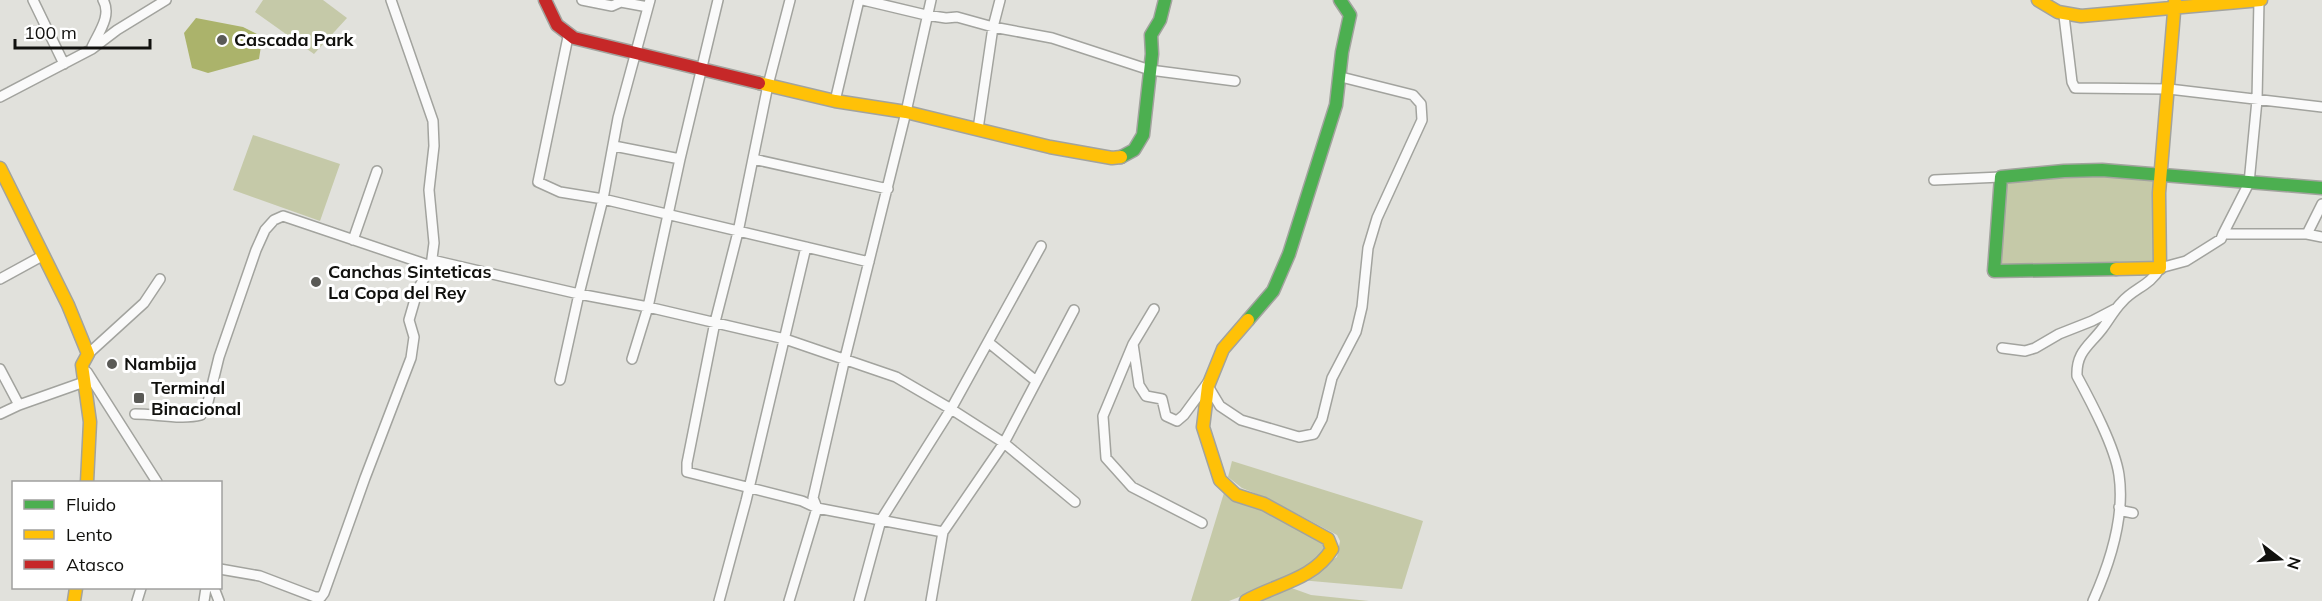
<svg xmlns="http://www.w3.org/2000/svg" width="2322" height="601" viewBox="0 0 2322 601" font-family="Mulish,sans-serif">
<rect width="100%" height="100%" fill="#e1e1dc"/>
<path fill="#c5c9a8" d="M263,0H323L347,18L314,54L255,12Z
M253,135L340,164L320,221L233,190Z
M2104,173L2160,176L2158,265L1998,268L2004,179Z
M1232,461L1423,521L1402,589L1300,580L1337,557L1340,541L1337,535L1269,499L1242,488L1228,477Z
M1227,483L1235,493L1329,538L1331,550L1302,572L1229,601H1191Z
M1286,586L1311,595L1369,601H1254Z"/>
<path fill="#abb36b" d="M196,18L243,27L257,34L261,46L259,59L208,73L192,68L184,33Z"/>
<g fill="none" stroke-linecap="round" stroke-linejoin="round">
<g stroke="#a2a39e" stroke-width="12">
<path id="street" d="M33,0L64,64
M582,0L612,6L621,2L648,7
M863,0L926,15L946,18L957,17L993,27L1052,38L1150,70L1235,81
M931,0L906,112L845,358L813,498L817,508L943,532L931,601
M2064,16L2072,82L2075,88L2169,89L2322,107
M568,37L538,182L560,192L603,199L869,262
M92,47C99,32 112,15 103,0
M0,97L92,49L117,30L166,0
M835,101L859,0
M978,129L993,27L1000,0
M614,146L680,159
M753,159L888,189
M1934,180L2001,177
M2223,234H2307L2322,237
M2307,234L2322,204
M353,240L377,171
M432,260L579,294L648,307L785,339L896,377L951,409L1004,443L1075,502
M0,279L42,256
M1154,309L1133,344L1139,385L1146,396L1162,399L1166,416L1177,421L1184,415L1209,381
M988,342L1036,381
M1133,344L1103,416L1106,458L1132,487L1202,523
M2002,348L2025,351L2035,348L2059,334L2092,321L2115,309
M88,354L144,303L160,279
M632,359L648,307L680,159L718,0
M0,369L19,405
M87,372L157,482
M560,380L579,294L603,199L618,118L650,0
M1208,386L1220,406L1241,420L1299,437L1314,434L1322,419L1332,378L1356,332L1362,307L1368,248L1377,218L1422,120L1421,104L1413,95L1341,77
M0,414L19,405L84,382
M135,414C156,414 182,420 201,415L208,402L219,357L256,250L265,230L274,220L283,216L431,266
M2119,507L2123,511L2133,513
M943,532L1004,443L1074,310
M220,569L260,576L315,597H321L324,593L365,478L411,358L414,337L409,320L418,289L431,266L434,243L429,190L434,146L433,121L391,0
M214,588L219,601
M137,601L141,588
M204,601L206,588
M719,601L746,501L806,247
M789,601L817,508L802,501L687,472V463L715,322L738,232L768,85L790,0
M859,601L881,520L951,409L1041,246
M2093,601C2110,563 2125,516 2119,475C2115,447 2091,402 2077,376C2076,352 2089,346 2102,329C2109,320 2114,310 2122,302C2134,288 2150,286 2160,268L2186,261L2221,239L2223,234L2249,183L2257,100L2259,0"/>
</g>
<g stroke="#a2a39e" stroke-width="15">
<path id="fast" d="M1121,157L1134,150L1143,135L1152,54L1151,35L1160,20L1165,0
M2116,269L1994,271L2001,177L2064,171L2102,170L2322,188
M1248,320L1273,291L1289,254L1336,105L1342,52L1350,15L1340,0"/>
</g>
<g stroke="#a2a39e" stroke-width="15">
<path id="slow" d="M2038,0L2058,12L2081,16L2261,0
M759,83L835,101L906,112L1050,147L1112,158L1121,157
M0,168L68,305L88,354L82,365L90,422L87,482
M2116,269L2160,268L2159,193L2175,0
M74,601L76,588
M1246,601C1276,584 1313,580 1332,549L1328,539L1264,504L1236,495L1220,480L1203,427L1208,386L1223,349L1248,320"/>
</g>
<g stroke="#a2a39e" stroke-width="15">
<path id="jam" d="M545,0L557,25L574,38L759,83"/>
</g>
<use href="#street" stroke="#fafafa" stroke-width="9"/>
<use href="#fast" stroke="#4caf50" stroke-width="12"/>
<use href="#slow" stroke="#ffc107" stroke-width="12"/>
<use href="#jam" stroke="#c62828" stroke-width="12"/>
</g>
<g fill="#5a5a56" stroke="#fff" stroke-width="2">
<circle cx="222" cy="40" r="6"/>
<circle cx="316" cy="282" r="6"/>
<circle cx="112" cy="364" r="6"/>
<rect x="133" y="392" width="12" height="12" rx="3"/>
</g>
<g text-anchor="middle" stroke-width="6" stroke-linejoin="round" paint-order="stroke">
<g font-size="18" font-weight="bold" fill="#11110e" stroke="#fff" text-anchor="start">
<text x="234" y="46">Cascada Park</text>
<text x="328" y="278">Canchas Sinteticas<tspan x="328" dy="21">La Copa del Rey</tspan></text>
<text x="124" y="370">Nambija</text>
<text x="151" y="394">Terminal<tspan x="151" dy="21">Binacional</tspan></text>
</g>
</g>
<rect x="12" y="481" width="210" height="108" fill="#ffffff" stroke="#a0a09f" stroke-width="1.5"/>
<rect x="24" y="500" width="30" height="9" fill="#4caf50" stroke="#a0a09f" stroke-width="1.5"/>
<text x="66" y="511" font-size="18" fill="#11110e">Fluido</text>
<rect x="24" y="530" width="30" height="9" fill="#ffc107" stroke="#a0a09f" stroke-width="1.5"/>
<text x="66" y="541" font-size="18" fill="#11110e">Lento</text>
<rect x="24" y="560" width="30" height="9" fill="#c62828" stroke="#a0a09f" stroke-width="1.5"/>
<text x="66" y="571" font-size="18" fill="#11110e">Atasco</text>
<g transform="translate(2280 559) rotate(107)" stroke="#ffffff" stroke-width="4.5" paint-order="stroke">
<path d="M0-4.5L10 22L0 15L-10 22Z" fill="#11110e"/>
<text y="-9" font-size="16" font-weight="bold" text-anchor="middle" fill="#11110e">N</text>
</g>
<path d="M15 39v9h135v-9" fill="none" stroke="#11110e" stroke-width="3"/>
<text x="24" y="39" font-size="18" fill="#11110e" stroke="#ffffff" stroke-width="4.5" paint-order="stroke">100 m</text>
</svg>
